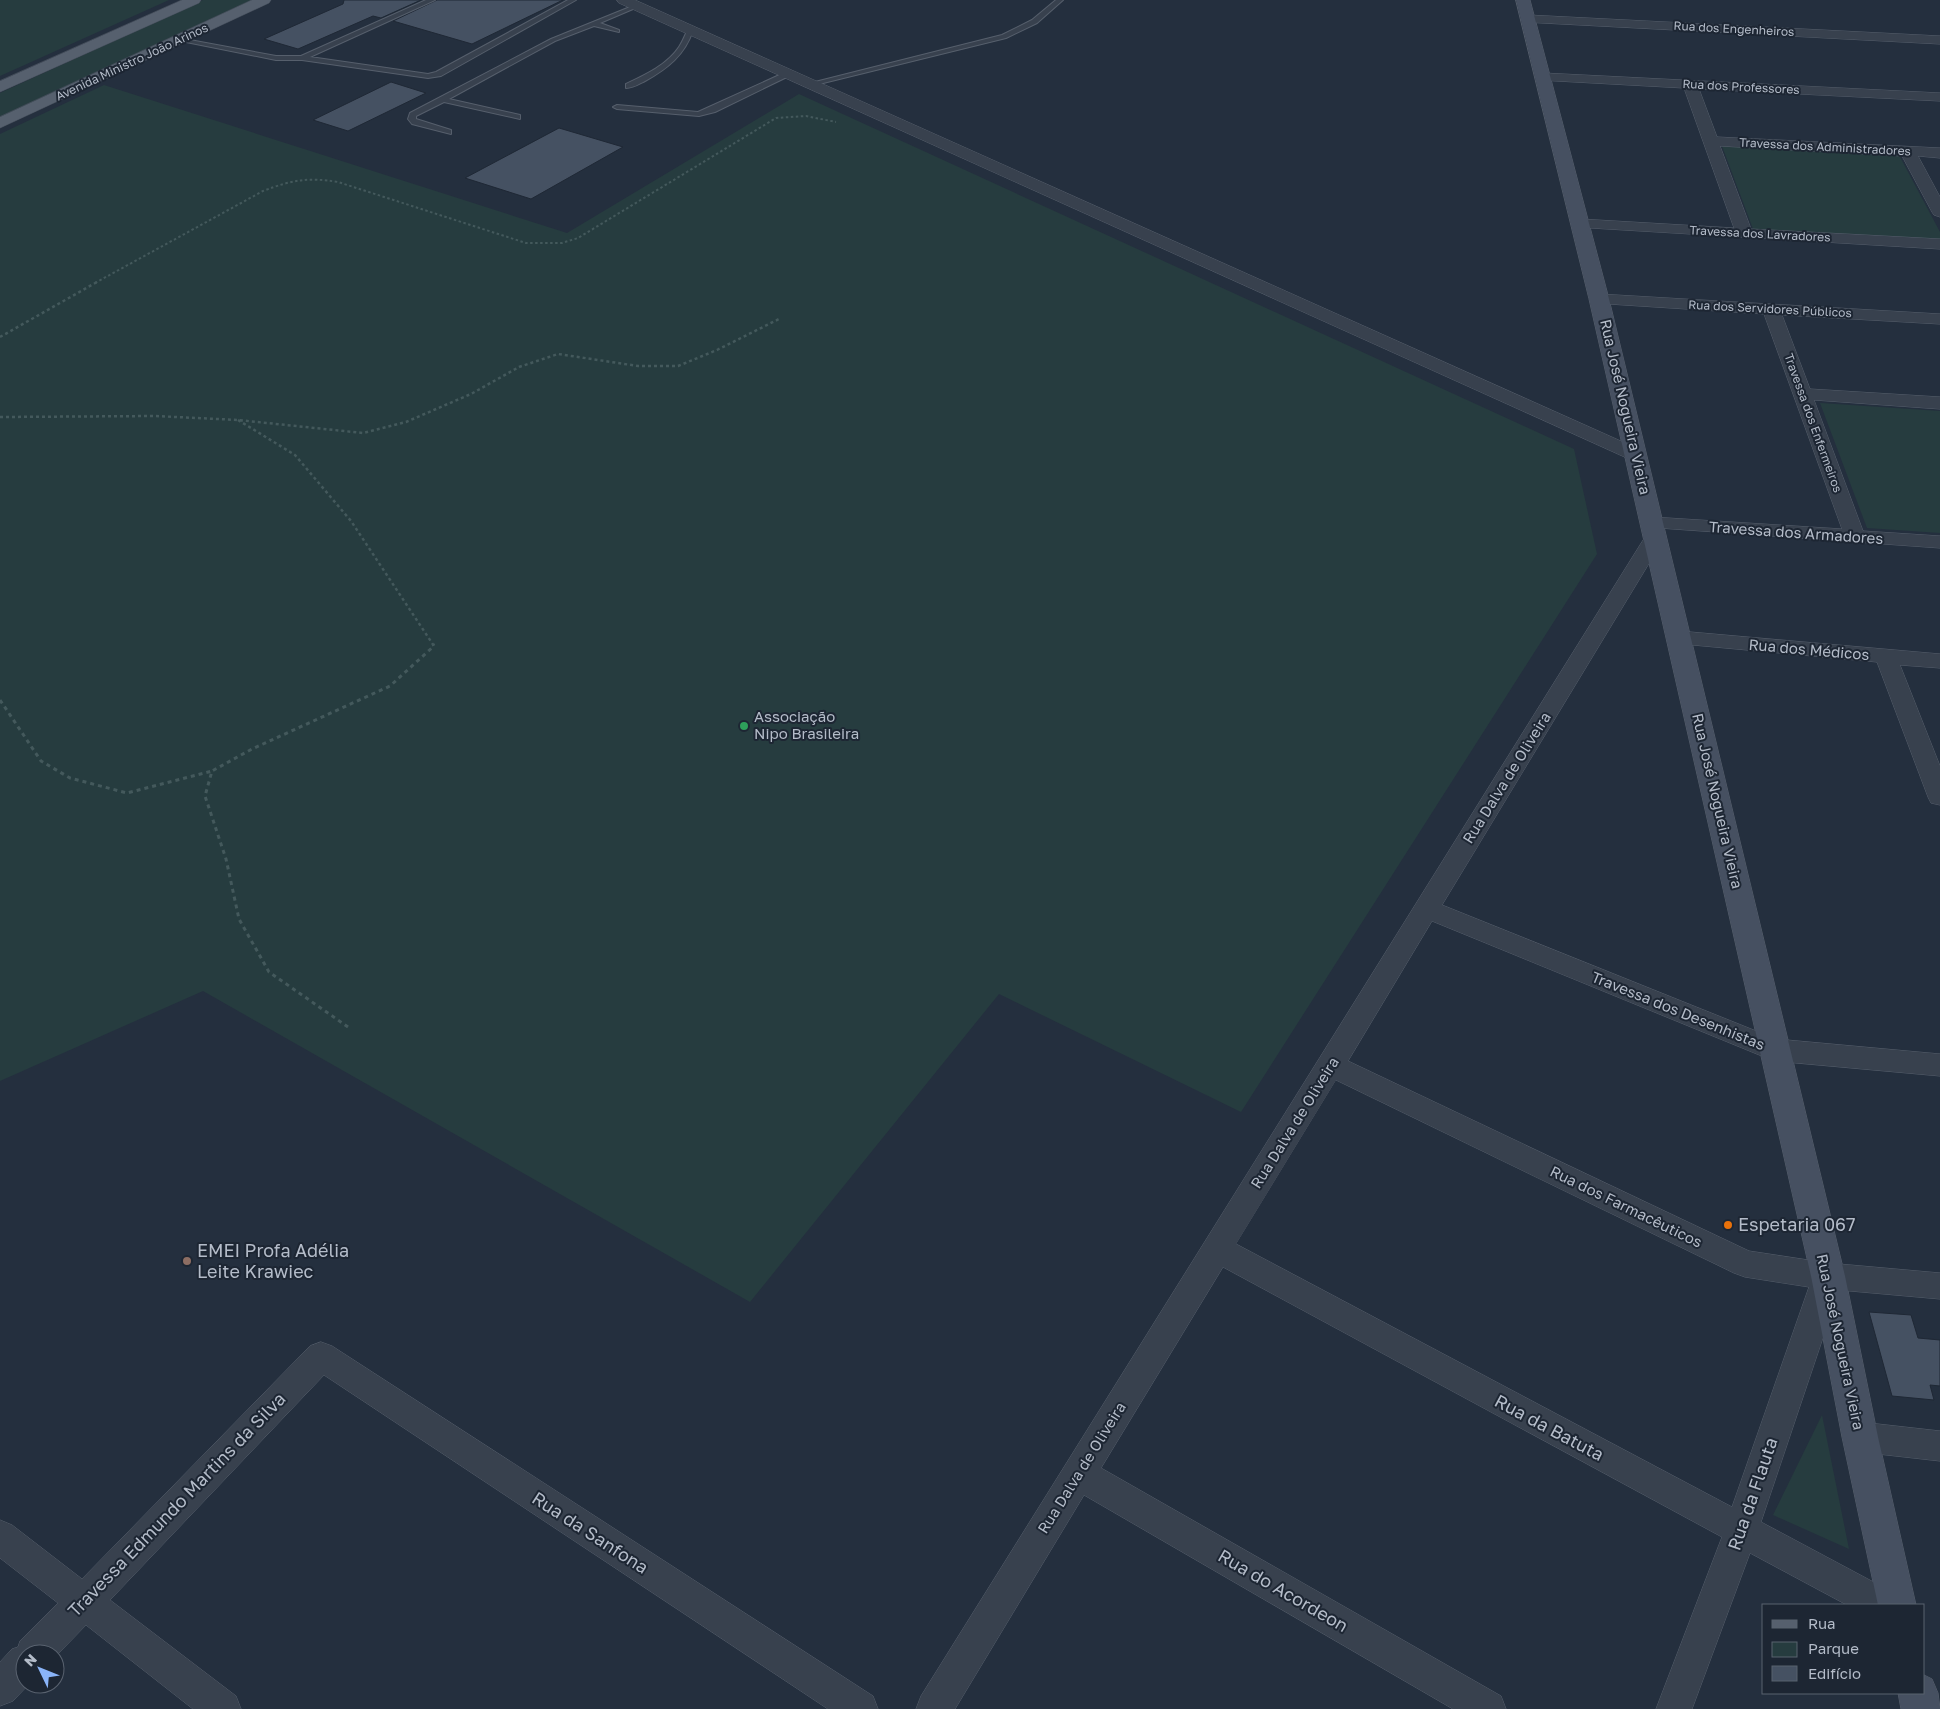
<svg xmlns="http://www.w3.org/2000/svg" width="1940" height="1709" viewBox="0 0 1940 1709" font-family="'Golos Text',sans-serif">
<rect width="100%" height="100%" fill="#242f3e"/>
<path fill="#263c3f" d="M0,0H169L0,76Z
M203,0H254L0,118V93Z
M104,85L567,233L799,94L1574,449L1597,554L1241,1112L999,994L750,1302L203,991L0,1081V134Z
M1722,146L1899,155L1940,232V239L1753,229Z
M1820,403L1940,411V533L1867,528Z
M1822,1415L1849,1549L1773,1515Z"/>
<path fill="#455162" stroke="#1f2835" d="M344,0H421L381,18L373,16L298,49L264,39L343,4Z
M437,0H563L472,44L393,21Z
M391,82L426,93L348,131L313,120Z
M559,128L623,147L531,199L465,178Z
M1869,1312L1911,1315L1918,1338L1940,1340V1386L1930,1385L1934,1400L1892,1396Z"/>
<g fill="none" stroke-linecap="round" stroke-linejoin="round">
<g stroke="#565f6c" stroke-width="2">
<path id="lane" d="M426,0H435L310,57L428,74L436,72L568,0H576L441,76L428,78L302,60H276L176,40L179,38L276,56H301Z
M1056,0H1063L1037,23L1006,38L811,86L807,84L1002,35L1032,20Z
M635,5L640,6L600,23L619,30V32L594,26L555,41L449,99L520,115V119L444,102L416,116V119L451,130V134L412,124L408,119L410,113L551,39Z
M688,29L693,30C685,55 667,69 645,81C639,84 633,88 626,88V84C645,75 667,65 679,47C683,41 685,35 688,29Z
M786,72L793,74L715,112L699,116L617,109L613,107L617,105L698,112Z"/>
</g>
<g stroke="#565f6c" stroke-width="1">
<path id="street" d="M617,0H635L1643,451L1646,455L1643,459L1636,461L1629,459L619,3Z
M1528,15L1940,36V44L1523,22L1521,19L1523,16Z
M1543,73L1940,93V101L1699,89L1717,137L1940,148V158L1918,156L1940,197V217L1934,215L1932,212L1902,156L1720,146L1751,229L1940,239V249L1574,227L1572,224L1574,221L1580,219L1734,228L1684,88L1538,80L1536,77L1538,74Z
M1599,294L1940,314V324L1782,315L1810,389L1940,397V409L1814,400L1863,531L1940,536V548L1645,527L1642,523L1645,519L1652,517L1842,529L1764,314L1593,303L1590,299L1593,295Z
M1655,531L1662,533L1665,537L1442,905L1776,1039L1940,1054V1076L1774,1061L1432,921L1348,1061L1749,1251L1828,1263L1940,1273V1299L1839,1290L1761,1522L1894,1593L1899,1605H1847L1750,1553L1692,1709H1656L1722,1537L1223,1267L1101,1468L1501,1696L1506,1709H1453L1084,1495L955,1709H916L921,1696L1645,537L1648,533ZM1336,1080L1734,1273L1745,1277L1809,1287L1732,1507L1236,1244Z
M1679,631L1940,654V668L1900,665L1940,766V805L1931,803L1928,797L1877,662L1671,643L1668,638L1671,633Z
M321,1342L332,1346L873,1696L878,1709H828L324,1375L110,1600L236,1696L241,1709H193L86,1625L55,1657V1654H25V1684H29L13,1701L0,1706V1662L12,1649L18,1647L20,1641L58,1603L0,1558V1520L12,1525L82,1579L310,1346Z
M1860,1422L1940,1431V1461L1860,1452L1848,1448L1844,1437L1848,1426Z"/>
</g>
<g stroke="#565f6c" stroke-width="1">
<path id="secondary" d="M1516,0H1530L1609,299L1845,1276L1878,1437L1916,1605H1878L1842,1437L1811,1276L1589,299Z
M1924,1675L1932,1679L1938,1693L1940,1709H1901L1898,1693H1924Z"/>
</g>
<g stroke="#414a57" stroke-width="1">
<path id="primary" d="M182,0H201L199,3L0,92V81Z
M252,0H271L269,3L0,128V117Z"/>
</g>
<path stroke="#44595c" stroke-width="2" stroke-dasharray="2.5 2.5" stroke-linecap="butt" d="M95,283L263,191C292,180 307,177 338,182L526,243H562L578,238L776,118L806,116L836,122"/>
<path stroke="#44595c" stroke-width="2.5" stroke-dasharray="3 3" stroke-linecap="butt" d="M0,337L97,282
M0,417L155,416L238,420L363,433L406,422L471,394L519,367L558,354L638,366H678L717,350L779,319
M238,420L295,455L351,521L434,646"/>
<path stroke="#44595c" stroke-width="3" stroke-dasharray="4 4" stroke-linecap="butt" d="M0,700L41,761L70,778L127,793L212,771
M348,1027L269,972L239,919L226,859L205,796L212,771L252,749L390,686L434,646L433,644"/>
<use href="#lane" fill="#38414e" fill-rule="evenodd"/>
<use href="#street" fill="#38414e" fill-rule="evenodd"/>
<use href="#secondary" fill="#465061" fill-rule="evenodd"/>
<use href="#primary" fill="#56606e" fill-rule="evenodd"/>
</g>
<circle fill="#2e9e5b" stroke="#1d2633" stroke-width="2" cx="744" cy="726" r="5"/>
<circle fill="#e8710a" stroke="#1d2633" stroke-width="2" cx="1728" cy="1225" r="5"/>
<circle fill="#8d6e63" stroke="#1d2633" stroke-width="2" cx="187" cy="1261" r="5"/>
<g text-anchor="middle" stroke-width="4" stroke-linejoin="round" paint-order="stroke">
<g font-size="12" fill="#b4bcc9" stroke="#1d2633">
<text transform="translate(1734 29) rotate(3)" y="4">Rua dos Engenheiros</text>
<text transform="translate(132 62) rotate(-25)" y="4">Avenida Ministro João Arinos</text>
<text transform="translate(1741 87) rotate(3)" y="4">Rua dos Professores</text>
<text transform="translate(1825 147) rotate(3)" y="4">Travessa dos Administradores</text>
<text transform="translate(1760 234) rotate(3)" y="4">Travessa dos Lavradores</text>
<text transform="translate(1770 309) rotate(3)" y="4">Rua dos Servidores Públicos</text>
<text transform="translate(1813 423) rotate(70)" y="4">Travessa dos Enfermeiros</text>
</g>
<g font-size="15" fill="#b4bcc9" stroke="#1d2633">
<text transform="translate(1625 407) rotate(77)" y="5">Rua José Nogueira Vieira</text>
<text transform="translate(1796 533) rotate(4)" y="5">Travessa dos Armadores</text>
<text transform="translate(1809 650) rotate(5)" y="5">Rua dos Médicos</text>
<text transform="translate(1507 778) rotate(-58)" y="5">Rua Dalva de Oliveira</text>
<text transform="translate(1717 801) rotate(77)" y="5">Rua José Nogueira Vieira</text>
<text transform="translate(1678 1011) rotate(22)" y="5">Travessa dos Desenhistas</text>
<text transform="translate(1295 1123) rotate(-58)" y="5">Rua Dalva de Oliveira</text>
<text transform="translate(1626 1207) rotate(26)" y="5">Rua dos Farmacêuticos</text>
<text transform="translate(1840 1342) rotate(78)" y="5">Rua José Nogueira Vieira</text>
<text transform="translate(1082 1468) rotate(-58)" y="5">Rua Dalva de Oliveira</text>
</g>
<g font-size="15" fill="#b4bcc9" stroke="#1d2633" text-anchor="start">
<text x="754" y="722">Associação<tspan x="754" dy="17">Nipo Brasileira</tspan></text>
</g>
<g font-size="18" fill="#b4bcc9" stroke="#1d2633" text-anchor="start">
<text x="1738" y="1231">Espetaria 067</text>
<text x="197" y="1257">EMEI Profª Adélia<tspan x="197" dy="21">Leite Krawiec</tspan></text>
</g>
<g font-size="18" fill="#b4bcc9" stroke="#1d2633">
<text transform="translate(1549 1428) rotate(28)" y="6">Rua da Batuta</text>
<text transform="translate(1753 1494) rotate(-71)" y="6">Rua da Flauta</text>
<text transform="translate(177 1505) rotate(-46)" y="6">Travessa Edmundo Martins da Silva</text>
<text transform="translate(590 1533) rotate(33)" y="6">Rua da Sanfona</text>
<text transform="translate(1283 1591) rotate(30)" y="6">Rua do Acordeon</text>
</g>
</g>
<rect x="1762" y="1604" width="162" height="90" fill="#1d2633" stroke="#59626f"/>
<rect x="1772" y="1620" width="25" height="8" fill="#56606e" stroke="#59626f"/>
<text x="1808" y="1629" font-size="15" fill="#b4bcc9">Rua</text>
<rect x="1772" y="1642" width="25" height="15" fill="#263c3f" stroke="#59626f"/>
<text x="1808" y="1654" font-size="15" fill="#b4bcc9">Parque</text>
<rect x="1772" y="1666" width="25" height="15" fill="#455162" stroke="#59626f"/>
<text x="1808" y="1679" font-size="15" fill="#b4bcc9">Edifício</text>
<g transform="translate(40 1669) rotate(313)"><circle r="24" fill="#1d2633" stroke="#59626f"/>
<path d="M0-4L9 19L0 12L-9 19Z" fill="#8ab4f8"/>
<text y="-8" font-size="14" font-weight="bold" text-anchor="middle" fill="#b4bcc9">N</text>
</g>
</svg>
